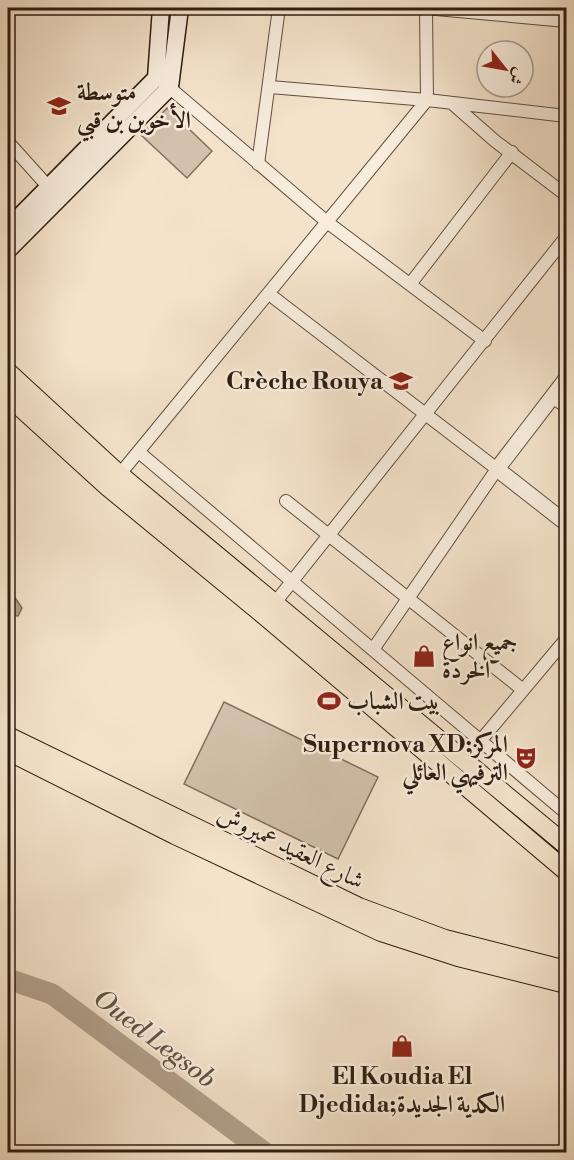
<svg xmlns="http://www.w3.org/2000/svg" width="574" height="1160" viewBox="0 0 574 1160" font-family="'Libre Bodoni',Amiri,serif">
<rect width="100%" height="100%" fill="#f4e3cb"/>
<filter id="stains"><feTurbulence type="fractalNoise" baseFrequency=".00333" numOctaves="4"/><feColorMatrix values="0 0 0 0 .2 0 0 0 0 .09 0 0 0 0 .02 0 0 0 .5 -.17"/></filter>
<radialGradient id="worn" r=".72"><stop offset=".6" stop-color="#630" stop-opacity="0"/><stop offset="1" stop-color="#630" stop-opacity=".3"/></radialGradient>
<path fill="#d2c1ab" stroke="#806f5e" stroke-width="1.5" d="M167,108L212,151L187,178L141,135Z
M224,702L378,777L338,859L184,784Z"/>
<path fill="#b1a08c" stroke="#7d6c5b" stroke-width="1.5" d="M8,587L22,608L18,616L8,615Z"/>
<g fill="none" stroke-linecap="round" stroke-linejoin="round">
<path stroke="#b1a08c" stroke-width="21" d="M8,979L52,994L264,1152"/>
<g stroke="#604e40" stroke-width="14">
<path id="minor" d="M425,8L566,21
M426,8L427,100L566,116
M163,82L327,222L485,341
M270,87L427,100
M454,105L495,141L566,195
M8,142L53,192
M258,164L279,8
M411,283L512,152
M269,294L497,469L374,648
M553,397L566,407
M140,453L566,813
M115,480L427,100
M286,501L523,690
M270,609L566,237
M467,763L482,739L566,639"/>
</g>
<g stroke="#604e40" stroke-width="17">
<path id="tertiary" d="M566,379L497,469L566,523"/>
</g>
<g stroke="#2e1d11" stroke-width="19">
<path id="secondary" d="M8,228L156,78L161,8
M8,250L170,87L180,8"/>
</g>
<g stroke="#2e1d11" stroke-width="20">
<path id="primary" d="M8,372L120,475L566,845
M8,396L108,487L265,616L566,871
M8,736L359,907L445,939L566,970
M8,751L175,835L381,932L458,957L566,984"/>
</g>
<use href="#minor" stroke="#f8eddd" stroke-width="12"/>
<use href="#tertiary" stroke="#f8eddd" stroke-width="15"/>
<use href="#secondary" stroke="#f8eddd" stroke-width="16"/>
<use href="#primary" stroke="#f4e3cb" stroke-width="18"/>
</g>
<defs>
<g id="school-bare" transform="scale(1.8)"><path d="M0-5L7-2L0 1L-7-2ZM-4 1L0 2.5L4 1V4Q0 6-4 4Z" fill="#8f2418" stroke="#f8eddd" stroke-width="2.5" paint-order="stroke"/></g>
<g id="shop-bare" transform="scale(1.8)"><path d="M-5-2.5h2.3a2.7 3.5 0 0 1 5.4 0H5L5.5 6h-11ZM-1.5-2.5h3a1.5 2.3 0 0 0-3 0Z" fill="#8f2418" stroke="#f8eddd" stroke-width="2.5" paint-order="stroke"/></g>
<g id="stadium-bare" transform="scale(1.8)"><path d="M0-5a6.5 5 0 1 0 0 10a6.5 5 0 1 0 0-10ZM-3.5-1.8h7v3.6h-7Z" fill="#8f2418" stroke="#f8eddd" stroke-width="2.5" paint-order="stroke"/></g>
<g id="theatre-bare" transform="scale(1.8)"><path d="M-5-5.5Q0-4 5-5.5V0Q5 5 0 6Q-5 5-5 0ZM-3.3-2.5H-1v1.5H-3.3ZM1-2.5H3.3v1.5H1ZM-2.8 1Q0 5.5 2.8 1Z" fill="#8f2418" stroke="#f8eddd" stroke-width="2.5" paint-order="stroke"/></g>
</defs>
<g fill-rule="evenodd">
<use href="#school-bare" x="59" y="106"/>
<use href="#school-bare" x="401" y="381"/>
<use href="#shop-bare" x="424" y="656"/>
<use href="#stadium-bare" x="329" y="701"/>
<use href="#theatre-bare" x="526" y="758"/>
<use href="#shop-bare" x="402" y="1046"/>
</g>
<g text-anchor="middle" stroke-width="5" stroke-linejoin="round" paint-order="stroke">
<g font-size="24" font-weight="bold" fill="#2e1d11" stroke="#f8eddd" text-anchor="start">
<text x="77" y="100">متوسطة<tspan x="77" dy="28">الأخوين بن قبي</tspan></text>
<text x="383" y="389" text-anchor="end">Crèche Rouya</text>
<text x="442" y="650">جميع انواع<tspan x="442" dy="28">الخردة</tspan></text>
<text x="347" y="709">بيت الشباب</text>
<text x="508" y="752" text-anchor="end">Supernova XD;المركز<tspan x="508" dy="28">الترفيهي العائلي</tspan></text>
<text x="402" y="1084" text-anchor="middle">El Koudia El<tspan x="402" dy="28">Djedida;الكدية الجديدة</tspan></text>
</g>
<g font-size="24" fill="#2e1d11" stroke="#f8eddd">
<text transform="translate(291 847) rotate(26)" y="8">شارع العقيد عميروش</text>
</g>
<g font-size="26" font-style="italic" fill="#625142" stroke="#f8eddd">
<text transform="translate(155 1038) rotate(37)" y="9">Oued Legsob</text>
</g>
</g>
<rect width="574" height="1160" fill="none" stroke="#f4e3cb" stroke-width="30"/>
<rect x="9" y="9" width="556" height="1142" fill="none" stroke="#2e1d11" stroke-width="3"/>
<rect x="15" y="15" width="544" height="1130" fill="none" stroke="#2e1d11" stroke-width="1.5"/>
<g transform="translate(505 69) rotate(121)"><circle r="28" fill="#f8eddd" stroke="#a79a8b" stroke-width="1.5"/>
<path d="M0-4.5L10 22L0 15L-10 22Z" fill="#8f2418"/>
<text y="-9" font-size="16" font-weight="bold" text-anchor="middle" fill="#2e1d11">ش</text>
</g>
<rect width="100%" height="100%" filter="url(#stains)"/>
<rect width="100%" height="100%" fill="url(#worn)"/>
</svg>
